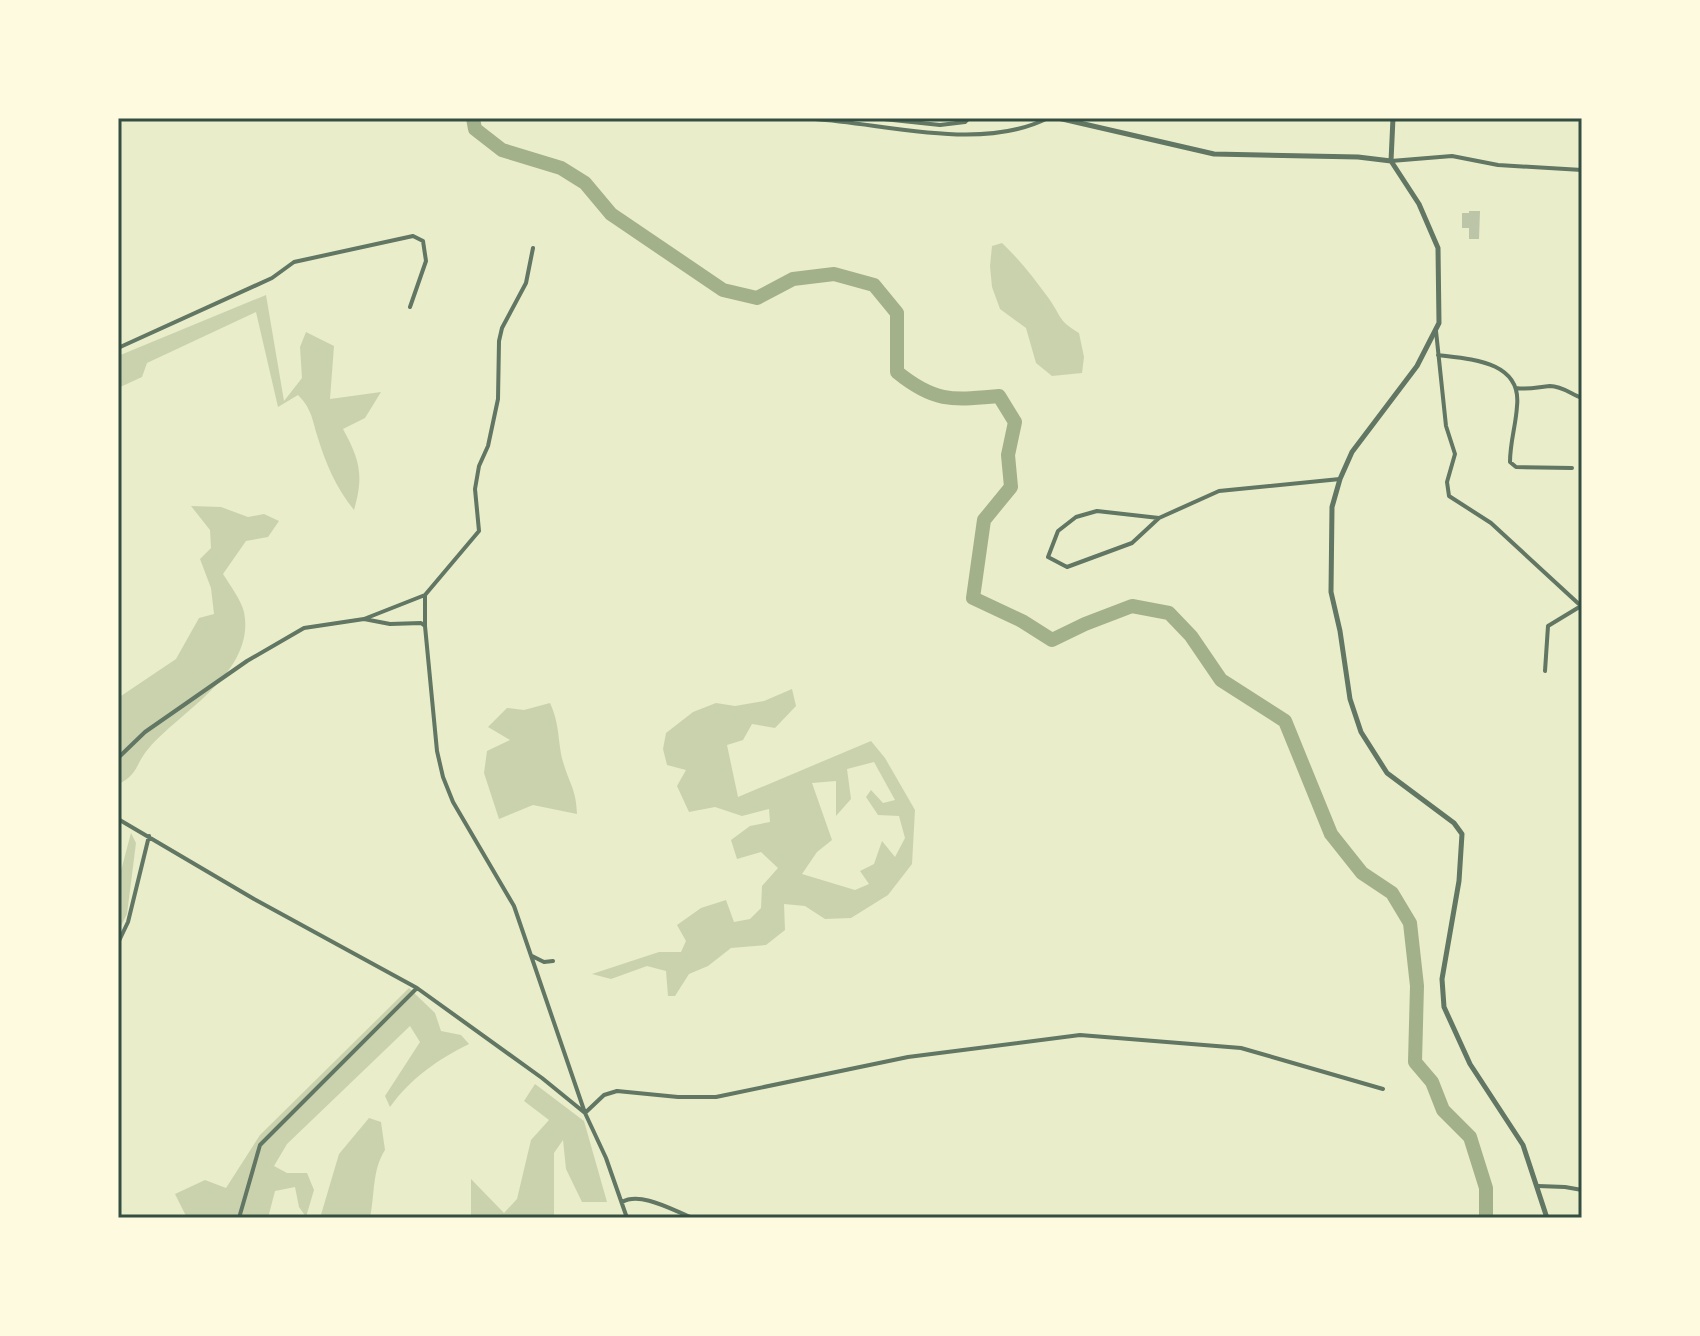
<svg xmlns="http://www.w3.org/2000/svg" width="1700" height="1336" viewBox="0 0 1700 1336" font-family="'Open Sans',sans-serif">
<rect width="100%" height="100%" fill="#e9edc9"/>
<path fill="#cad2ad" fill-rule="evenodd" d="M1002,243C1019,259 1033,277 1047,296C1062,316 1056,319 1079,333L1084,357L1082,373L1052,376L1036,363L1026,328L1000,309L992,287L990,266L992,246Z
M266,295L284,401L302,378L300,347L306,332L334,346L330,399L381,392L365,418L343,429C360,460 364,476 354,510C336,488 325,462 317,435C312,418 311,408 298,395L278,407L256,312L147,363L142,377L118,388V356Z
M191,506L221,507L248,517L264,514L279,521L268,537L246,541L223,574C230,585 241,600 244,612C256,672 181,711 149,748C136,762 138,776 118,784V698L176,659L199,618L214,614L211,588L200,559L211,548L210,530Z
M792,689L796,706L775,728L752,724L743,740L727,745L738,797L871,741L885,758L915,810L912,864L888,895L851,918L825,919L805,906L784,904L785,930L766,945L731,948L708,966L689,974L675,996H668L666,971L647,966L611,979L592,974L659,952H681L686,941L677,925L701,908L726,900L734,922L750,919L761,908L762,886L778,868L761,852L737,859L731,840L750,826L770,822L769,809L742,816L715,807L689,812L677,786L686,770L667,765L663,749L666,733L693,712L716,703L735,706L764,701ZM874,762L895,800L883,803L871,790L866,797L878,815L899,816L905,838L895,857L882,841L874,864L860,871L869,884L855,890L802,874L817,852L832,840L812,783L836,781V816L851,799L847,769Z
M550,703C561,727 557,743 564,765C571,787 576,790 577,814L533,805L499,819L484,773L487,751L510,740L488,727L507,708L524,710Z
M131,833L136,843L127,914L118,932V882Z
M409,988L435,1013L441,1031L461,1035L469,1044C437,1060 411,1078 390,1107L385,1096L420,1042L410,1026L287,1144L274,1166L287,1173H307L314,1190L306,1217L299,1207L295,1187L275,1191L268,1218H187L175,1194L205,1180L226,1188L260,1135Z
M535,1084L584,1121L607,1202H582L566,1169L563,1140L554,1153V1218H471V1179L504,1213L517,1199L531,1140L549,1120L524,1101Z
M369,1118L381,1122L385,1150C372,1170 375,1194 370,1218H320L339,1154Z"/>
<g fill="none" stroke-linecap="round" stroke-linejoin="round">
<path stroke="#a3b18a" stroke-width="14" d="M473,118L475,129L502,150L561,168L585,183L611,214L723,290L757,298L793,279L834,274L874,285L897,313V372C935,403 953,400 999,396L1015,422L1008,455L1011,487L984,520L973,598L1022,621L1052,640L1085,624L1132,606L1169,613L1191,636L1221,680L1285,721L1331,834L1362,873L1392,893L1410,923L1417,986L1415,1062L1432,1082L1443,1110L1470,1137L1486,1188V1218"/>
</g>
<path fill="#bcc5a7" d="M1469,211H1480L1479,239H1469V228H1462V213H1469Z"/>
<g fill="none" stroke-linecap="round" stroke-linejoin="round">
<path stroke="#617663" stroke-width="4" d="M874,118L940,125L965,122L969,118
M815,119C888,124 981,152 1048,118
M1391,161L1452,156L1498,165L1582,170
M1436,331L1446,426L1455,454L1447,482L1449,496L1491,523L1581,606L1548,626L1545,671
M118,348L272,278L294,262L413,236L423,241L426,261L410,307
M1438,355C1470,359 1522,361 1517,406C1516,425 1510,442 1510,462L1516,467L1572,468
M1516,388C1529,390 1538,387 1550,386C1562,386 1571,394 1582,398
M1159,518L1132,543L1067,567L1048,557L1058,531L1076,517L1097,511L1159,518L1219,491L1340,479
M425,595V626
M364,619L390,624L421,623L425,626L437,751L443,777L453,802L514,906L585,1113L604,1095L617,1091L678,1097H716L908,1057L1080,1035L1241,1048L1383,1089
M118,758L145,732L247,661L304,628L364,619L425,595L479,531L475,489L479,466L488,446L498,399L499,341L502,328L526,283L533,248
M118,819L254,899L417,988L542,1078L585,1113L606,1158L627,1218
M118,943L128,922L149,836
M532,956L544,962L553,961
M1538,1186L1565,1187L1582,1190
M622,1202C641,1191 674,1211 693,1218
M239,1218L260,1145L417,988"/>
<path stroke="#617663" stroke-width="5" d="M1058,118L1214,154L1358,157L1391,161
M1393,118L1391,161L1419,204L1438,248L1439,323L1417,366L1352,452L1340,479L1332,507L1331,592L1340,631L1350,699L1361,732L1387,773L1454,823L1462,834L1459,881L1442,979L1444,1007L1470,1064L1523,1145L1547,1218"/>
</g>
<rect width="1700" height="1336" fill="none" stroke="#fefae0" stroke-width="240"/>
<rect x="120" y="120" width="1460" height="1096" fill="none" stroke="#344e41" stroke-width="3"/>
</svg>
